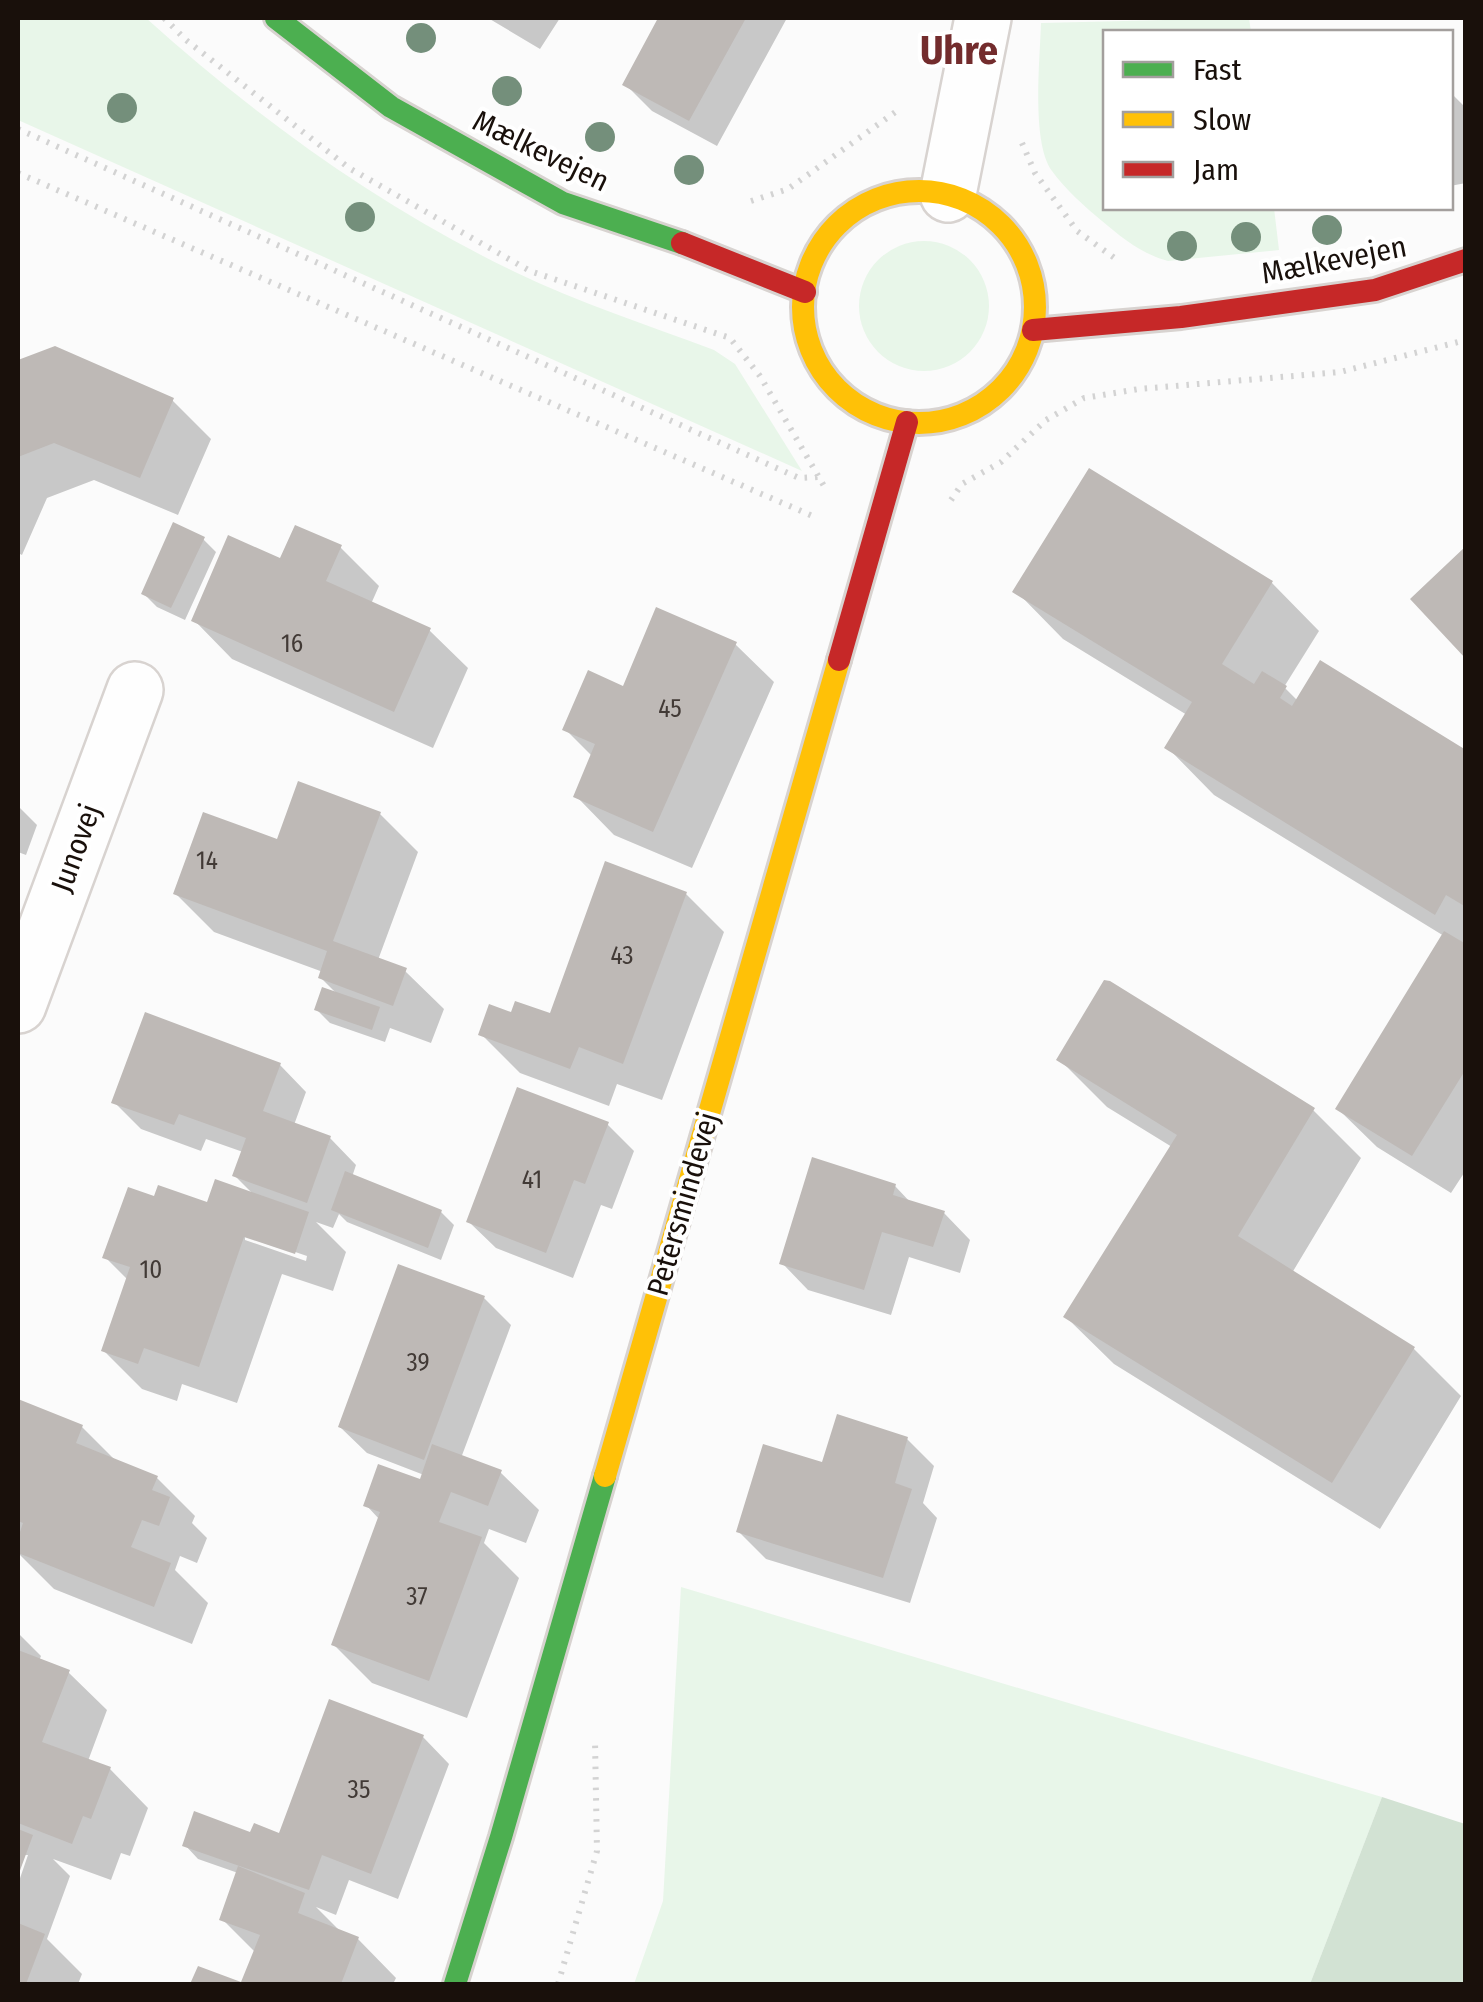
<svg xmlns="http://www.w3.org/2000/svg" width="1483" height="2002" viewBox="0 0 1483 2002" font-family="'Fira Sans Condensed',sans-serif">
<rect width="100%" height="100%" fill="#fbfbfb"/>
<path fill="#e8f6e9" d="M18,18H146C257,118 380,207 515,272C579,303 648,325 714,350L735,364L802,471L18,120Z
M1249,18L1251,32H1106V208H1274L1279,250L1168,261C1142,254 1122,238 1102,221C1084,206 1065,189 1052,171C1031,142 1040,60 1041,23Z
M859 306a65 65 0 1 1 130 0a65 65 0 1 1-130 0Z
M681,1587L1382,1797L1310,1984H634L663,1901Z"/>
<path fill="#d2e2d3" d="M1382,1797L1465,1824V1984H1310Z"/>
<path fill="#0003" fill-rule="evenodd" d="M488,18H560L540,49Z
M661,18H787L717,146L652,111L625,84Z
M1450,92L1463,105L1466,120V183L1450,186Z
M55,349L172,400L211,439L178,515L94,480L47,498L22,555L18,553V363Z
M1090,471L1272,583L1319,631L1284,687L1298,701L1466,753V1170L1451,1193L1377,1147L1338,1109L1444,936L1214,795L1167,747L1187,715L1063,639L1016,591Z
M203,539L216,552L185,620L157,607L144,594Z
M340,547L379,586L371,604L429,630L468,668L433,748L232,659L194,620L282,561Z
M735,644L774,682L692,868L614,835L576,796L593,757L565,729Z
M18,806L37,825L26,855L18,852Z
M380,814L418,852L378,960L405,971L444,1009L431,1043L390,1028L385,1042L330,1023L317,1010L338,995L321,978L323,972L214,932L176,894L279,842Z
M686,894L724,932L662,1100L617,1084L609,1106L520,1073L481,1034L551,1016Z
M1059,1059L1313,1110L1361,1158L1292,1273L1413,1348L1461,1396L1380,1529L1114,1364L1066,1317L1172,1147L1107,1107Z
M280,1065L306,1092L294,1125L330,1138L356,1165L352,1177L441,1212L454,1225L441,1260L347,1222L339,1214L333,1228L316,1222L346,1252L333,1291L282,1274L237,1403L182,1384L177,1401L142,1389L104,1351L128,1280L105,1257L156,1199L208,1205L255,1196L235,1176L243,1152L206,1139L201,1151L141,1129L114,1102ZM245,1235L307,1256L306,1261L245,1240Z
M607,1124L634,1151L612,1209L601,1205L573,1278L496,1248L469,1222Z
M895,1186L912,1204L944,1213L970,1240L960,1273L909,1257L891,1315L808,1290L782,1263Z
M484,1298L511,1325L461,1458L500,1472L539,1510L526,1543L489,1529L484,1543L519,1578L467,1718L372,1683L334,1645L380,1520L366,1505L422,1482L424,1475L367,1453L340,1427Z
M18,1401L82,1427L118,1463L157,1478L195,1516L192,1523L207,1538L197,1563L180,1556L175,1570L208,1603L192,1644L54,1589L18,1553Z
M907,1439L934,1466L923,1503L937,1518L910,1603L766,1559L739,1532Z
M18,1633L41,1656L39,1661L68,1672L107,1710L88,1761L110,1769L148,1808L130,1856L121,1853L111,1880L53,1859L70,1876L47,1939L82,1974L78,1984H18V1884L28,1855H23L18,1870V1832L23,1834L18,1829Z
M423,1737L449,1764L398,1899L349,1880L336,1915L316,1907L342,1933L358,1939L396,1978L393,1984H243L255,1952L222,1919L238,1873L198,1859L185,1845L251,1835L280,1836Z"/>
<path fill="#beb9b6" d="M658,18H746L689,121L622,85Z
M55,346L174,398L140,478L54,443L18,457V360Z
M1089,468L1273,581L1222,664L1254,684L1262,671L1287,686L1280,698L1292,706L1320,660L1466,750V907L1446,895L1435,915L1164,748L1192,702L1012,592Z
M173,522L205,537L171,608L141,594Z
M295,525L342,545L326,581L431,628L394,712L191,621L228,535L280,558Z
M1466,546V659L1410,599Z
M656,607L737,642L653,832L573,797L595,744L562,730L588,670L623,686Z
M298,781L381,812L333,941L407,968L393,1006L318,978L327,951L173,894L203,812L277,839Z
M605,861L687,892L623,1064L579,1047L570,1069L478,1035L489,1004L511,1012L515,1001L550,1013Z
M1444,931L1466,944V1069L1412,1156L1335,1109Z
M1104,980L1110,981L1315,1108L1238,1236L1415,1347L1332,1483L1063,1317L1177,1135L1056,1060Z
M322,987L380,1007L372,1030L314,1010Z
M145,1012L281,1063L263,1111L331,1136L307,1203L232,1176L246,1138L179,1114L174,1125L111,1103Z
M517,1087L609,1122L585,1184L574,1180L546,1253L466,1222Z
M812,1157L896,1184L893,1195L945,1211L933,1247L882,1232L864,1290L779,1264Z
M345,1171L442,1210L428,1248L331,1210Z
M215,1179L309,1212L295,1254L244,1237L199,1367L144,1348L138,1364L101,1351L130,1267L102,1258L128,1187L154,1196L158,1185L207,1202Z
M398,1264L485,1296L424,1460L338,1427Z
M18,1399L83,1425L76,1443L158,1476L152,1490L170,1497L159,1526L142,1520L131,1547L171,1563L154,1607L18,1553V1538L23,1523L18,1521Z
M837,1414L908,1437L895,1483L912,1489L883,1578L736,1532L763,1444L822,1462Z
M432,1444L502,1470L488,1506L451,1492L439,1522L482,1537L429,1681L331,1645L380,1512L363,1506L378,1464L420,1479Z
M18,1650L70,1670L42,1742L111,1767L91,1819L83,1816L72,1844L18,1823Z
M329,1699L424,1735L371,1874L322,1855L309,1890L182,1846L194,1811L250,1832L254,1823L279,1833Z
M18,1829L33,1835L18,1876Z
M238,1866L305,1893L298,1913L359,1937L341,1984H190L198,1966L241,1982L260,1935L219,1920Z
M18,1923L45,1934L26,1984H18Z"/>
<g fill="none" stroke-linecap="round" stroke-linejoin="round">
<g stroke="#d8d3d0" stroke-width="60">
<path id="street" d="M948,194L983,18
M18,1005L135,690"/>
</g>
<g stroke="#d8d3d0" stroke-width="28">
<path id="fast" d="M276,18L391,107L563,203L682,243
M455,1984L501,1837L605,1476"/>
</g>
<g stroke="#d8d3d0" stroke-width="28">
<path id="slow" d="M803 307a116 116 0 1 1 232 0a116 116 0 1 1-232 0Z
M605,1476L839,660"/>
</g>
<g stroke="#d8d3d0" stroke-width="28">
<path id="jam" d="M682,243L805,292
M1033,330L1181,317L1375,290L1466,260
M839,660L907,422"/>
</g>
<path stroke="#d3d3d3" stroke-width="6" stroke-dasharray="2.5 8" stroke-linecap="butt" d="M164,18L186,40L349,168L530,271L730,338L760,376L824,486
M18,129L799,478L819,477
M1022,143L1035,173L1077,231L1116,259
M18,173L815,517
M751,201L788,189L901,108
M951,500L962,484L1001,462L1046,420L1084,398L1139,389L1340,372L1466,340
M558,1984L597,1851L595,1741"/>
<use href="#street" stroke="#fefefe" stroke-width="55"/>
<use href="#fast" stroke="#4caf50" stroke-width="22"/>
<use href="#slow" stroke="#ffc107" stroke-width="22"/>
<use href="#jam" stroke="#c62828" stroke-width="22"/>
</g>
<g fill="#748f7b">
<circle cx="421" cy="38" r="15"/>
<circle cx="507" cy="91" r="15"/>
<circle cx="122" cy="108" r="15"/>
<circle cx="600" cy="137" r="15"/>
<circle cx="689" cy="170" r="15"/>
<circle cx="360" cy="217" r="15"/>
<circle cx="1327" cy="230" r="15"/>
<circle cx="1246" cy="237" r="15"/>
<circle cx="1182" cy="246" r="15"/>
</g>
<g text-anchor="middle" stroke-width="8" stroke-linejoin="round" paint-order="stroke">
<g font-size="25" fill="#423a36">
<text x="292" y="652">16</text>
<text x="670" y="717">45</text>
<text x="207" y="869">14</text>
<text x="622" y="964">43</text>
<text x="532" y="1188">41</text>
<text x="151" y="1278">10</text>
<text x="418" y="1371">39</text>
<text x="417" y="1605">37</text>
<text x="359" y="1798">35</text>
</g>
<g font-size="30" fill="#19100b" stroke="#fff">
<text transform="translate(541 151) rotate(26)" y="10">Mælkevejen</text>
<text transform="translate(1334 260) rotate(-11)" y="10">Mælkevejen</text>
<text transform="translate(76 848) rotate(-70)" y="10">Junovej</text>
<text transform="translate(683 1204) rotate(-74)" y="10">Petersmindevej</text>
</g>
<g font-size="40" font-weight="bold" fill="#732c2d" stroke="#fff">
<text x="959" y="64">Uhre</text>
</g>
</g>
<rect width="1483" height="2002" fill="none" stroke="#19100b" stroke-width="40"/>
<rect x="1103" y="30" width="350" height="180" fill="#ffffff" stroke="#a39f9d" stroke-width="2.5"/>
<rect x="1123" y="62" width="50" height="15" fill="#4caf50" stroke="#a39f9d" stroke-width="2.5"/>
<text x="1193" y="80" font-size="30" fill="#19100b">Fast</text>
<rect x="1123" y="112" width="50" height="15" fill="#ffc107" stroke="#a39f9d" stroke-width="2.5"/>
<text x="1193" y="130" font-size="30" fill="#19100b">Slow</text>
<rect x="1123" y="162" width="50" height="15" fill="#c62828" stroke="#a39f9d" stroke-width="2.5"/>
<text x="1193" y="180" font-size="30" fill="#19100b">Jam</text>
</svg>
